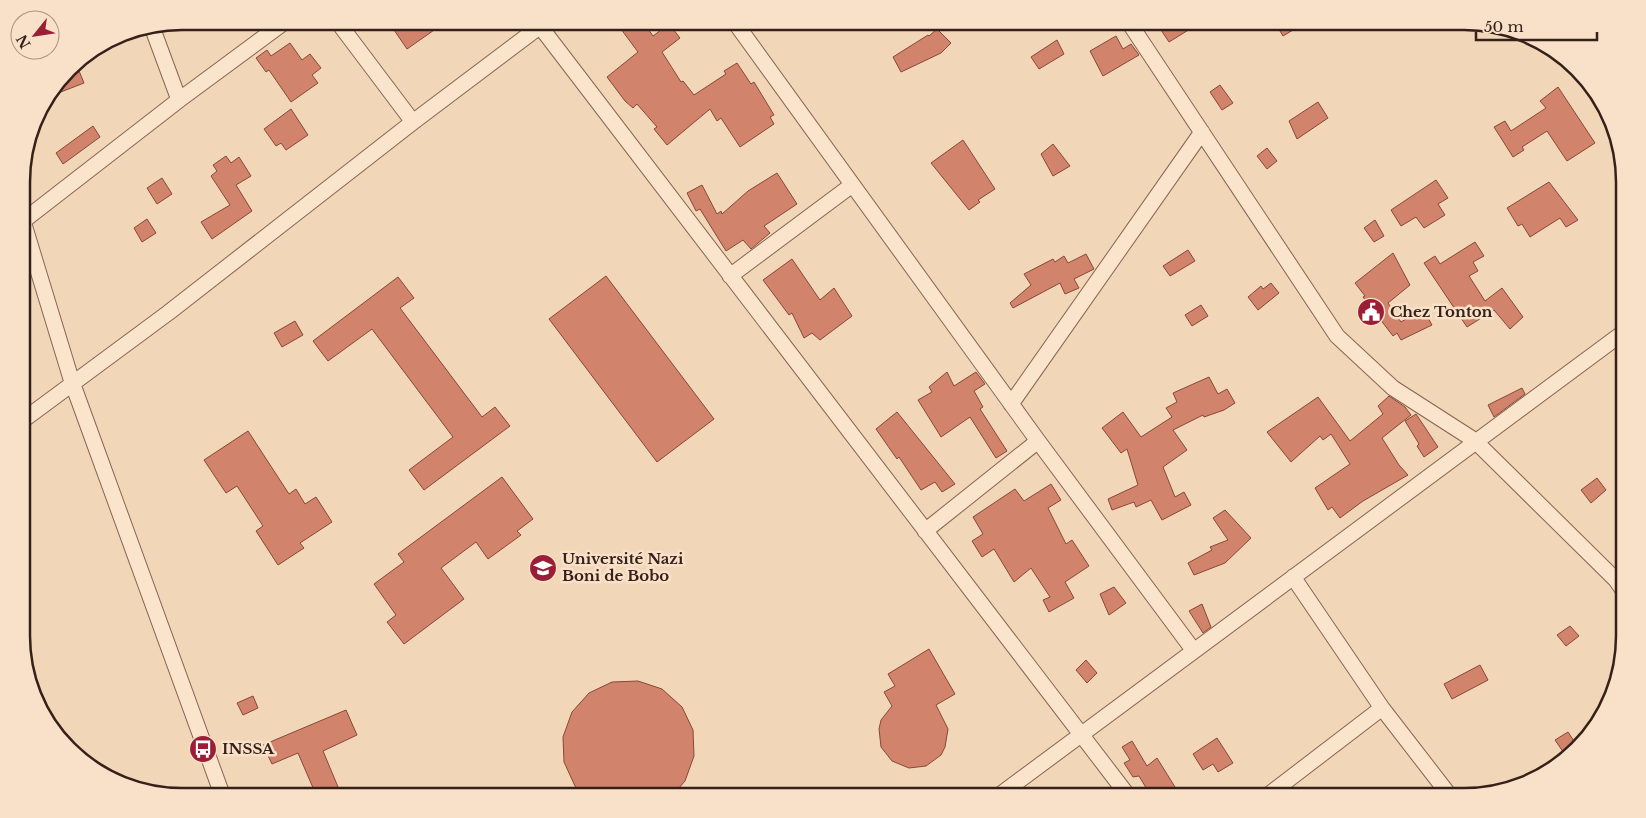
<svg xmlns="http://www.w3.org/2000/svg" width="1646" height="818" viewBox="0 0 1646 818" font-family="'Libre Baskerville',serif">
<rect width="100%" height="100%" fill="#f1d6b8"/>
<path fill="#d2836b" stroke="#884837" d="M401,21H447L407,49L392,27Z
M615,21H642L653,36L669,24L680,38L662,52L681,82L683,81L694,95L726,74L724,71L737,63L751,84L754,82L774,115L770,117L774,124L740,147L721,118L717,121L710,109L667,145L654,129L657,127L637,104L633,108L625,101L607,77L638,52Z
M1155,21H1203L1169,42Z
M1274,21H1308L1283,36Z
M937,29L951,43L941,53L901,72L893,57L928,35L929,36Z
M1116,36L1123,49L1131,44L1139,55L1103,76L1090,51Z
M1057,40L1064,54L1039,69L1031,57Z
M290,43L302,60L310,54L321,68L312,75L318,83L291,102L269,70L266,72L256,58L267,50L271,56Z
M75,61L84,83L48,97L55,89Z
M1220,85L1233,103L1222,110L1210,92Z
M1558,87L1595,143L1567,161L1547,131L1522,147L1524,150L1513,157L1494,127L1505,121L1511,131L1546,108L1540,101Z
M1318,102L1328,118L1297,139L1289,121Z
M291,109L308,135L286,150L281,143L276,146L264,129Z
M93,126L100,137L63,164L56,153Z
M963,140L995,189L978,200L980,202L969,210L931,163Z
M1053,144L1070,166L1053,176L1041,154Z
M1267,148L1277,161L1267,169L1257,156Z
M226,156L231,163L239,157L251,176L236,185L252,211L212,239L201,222L230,205L211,176L217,171L213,165Z
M777,173L797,204L764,226L770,233L751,249L743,240L726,251L700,209L696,211L687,193L702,185L717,214L721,211L722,214L748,191Z
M162,178L172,194L157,204L147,188Z
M1436,180L1448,198L1438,204L1445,215L1424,228L1416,217L1401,226L1391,210Z
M1549,182L1578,220L1566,227L1560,218L1530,237L1522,224L1518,226L1507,208Z
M147,219L156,233L142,242L134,228Z
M1375,220L1384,236L1374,242L1364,228Z
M1475,242L1484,256L1473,262L1478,271L1469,276L1485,301L1502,288L1523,317L1510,329L1494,310L1467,327L1424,263L1435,256L1440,264Z
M1188,250L1195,261L1170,276L1163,266Z
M1393,253L1410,285L1388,303L1401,322L1423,309L1432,325L1401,340L1397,333L1393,336L1363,297L1365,296L1355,283Z
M1086,254L1094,269L1074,279L1079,288L1065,294L1060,283L1013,308L1010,303L1031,285L1024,274L1053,259L1055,262L1064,256L1068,263Z
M792,259L820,300L834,288L852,316L820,340L812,333L804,338L792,313L789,315L763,280Z
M606,276L714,419L657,462L549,319Z
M398,277L414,298L400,308L482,417L495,407L510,426L424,490L409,470L453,437L372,329L328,361L313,341Z
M1271,283L1279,293L1258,310L1248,297L1261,286L1263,289Z
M1201,305L1208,316L1192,326L1185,315Z
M295,321L303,335L282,347L274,333Z
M947,372L954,386L976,372L985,384L974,391L983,407L980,409L1007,451L996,458L970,417L941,437L918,400L932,392L929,387Z
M1209,377L1218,394L1227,389L1235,403L1224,410L1204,417L1203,415L1173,430L1187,450L1163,467L1175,497L1184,492L1191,505L1162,520L1151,500L1136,507L1134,502L1112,510L1108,499L1138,485L1127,449L1121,453L1102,428L1123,412L1141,437L1172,417L1166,408L1177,402L1173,393Z
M1522,388L1525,394L1494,417L1488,405Z
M1389,396L1405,407L1411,415L1382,438L1399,465L1408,475L1363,501L1340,518L1332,507L1328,510L1315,488L1350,464L1331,434L1323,440L1320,436L1291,462L1267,432L1318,397L1350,441L1383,414L1378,406Z
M897,412L955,484L942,492L935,482L921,490L899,457L897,459L876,429Z
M1416,414L1438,447L1424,457L1417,446L1419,444L1405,421Z
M248,431L289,494L296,489L305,504L316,497L332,522L300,543L304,548L278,565L256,531L263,526L237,486L226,493L204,460Z
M502,477L533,519L517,531L521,535L488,559L476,542L441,568L464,599L404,644L387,622L396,615L374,584L404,562L398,554Z
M1597,478L1606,490L1591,503L1581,490Z
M1051,484L1061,500L1048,508L1066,544L1072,540L1089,566L1065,582L1074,598L1049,612L1043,600L1050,597L1031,568L1014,582L994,549L982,557L972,541L983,534L973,517L1015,489L1024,501Z
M1225,510L1251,538L1225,563L1194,575L1188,563L1212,550L1210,547L1228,540L1213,518Z
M1114,587L1126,603L1109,615L1100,594Z
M1202,604L1211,627L1203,633L1189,611Z
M1570,626L1579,636L1566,646L1557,635Z
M929,649L955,694L936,705L948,729L945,747L941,755L926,766L909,768L892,761L881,747L879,729L881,720L892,706L884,692L895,686L888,674Z
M1086,660L1097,673L1087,683L1076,670Z
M1480,665L1488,680L1452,699L1444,684Z
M638,681L662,689L682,707L693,730L694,756L685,781L671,797H587L575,786L564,762L563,737L572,712L589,693L612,682Z
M253,696L258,708L243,715L237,703Z
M346,710L357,735L323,751L341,794L334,797H317L298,753L272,764L263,745Z
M1568,732L1576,744L1566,756L1555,740Z
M1217,738L1233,763L1218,772L1213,764L1203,770L1193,754Z
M1132,741L1147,766L1157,758L1175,787L1164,796H1151L1139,776L1133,777L1124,763L1130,760L1122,747Z"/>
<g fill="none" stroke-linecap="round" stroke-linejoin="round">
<g stroke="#876552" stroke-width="17">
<path id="street" d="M337,21L413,122
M536,21L1129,797
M734,21L1038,441L1194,651
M1128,21L1337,336L1393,388L1474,440L1616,580L1625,593
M152,27L179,100
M22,218L72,382L223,797
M23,221L179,100L286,21
M730,276L852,185
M1011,404L1202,132
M22,421L168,313L413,122L547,21
M925,531L1038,441
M1293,577L1382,708L1450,796
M1267,796L1382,708
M997,797L1624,332"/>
</g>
<use href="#street" stroke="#fbe4cc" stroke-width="15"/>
</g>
<defs>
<g id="civic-disc" transform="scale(1.4375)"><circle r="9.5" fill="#9a1e36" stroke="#f8e1c8"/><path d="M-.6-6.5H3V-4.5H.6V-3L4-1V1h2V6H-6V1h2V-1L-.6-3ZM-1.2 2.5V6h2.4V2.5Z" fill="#fff"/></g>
<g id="university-disc" transform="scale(1.4375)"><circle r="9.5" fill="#9a1e36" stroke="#f8e1c8"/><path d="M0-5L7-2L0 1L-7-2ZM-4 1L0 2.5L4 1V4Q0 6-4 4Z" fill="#fff"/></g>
<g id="bus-disc" transform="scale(1.4375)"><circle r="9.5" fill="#9a1e36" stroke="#f8e1c8"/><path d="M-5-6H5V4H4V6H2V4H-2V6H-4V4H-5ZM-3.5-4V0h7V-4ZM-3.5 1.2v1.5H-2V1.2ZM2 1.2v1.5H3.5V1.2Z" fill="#fff"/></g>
</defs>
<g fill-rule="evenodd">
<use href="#civic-disc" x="1371" y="312"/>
<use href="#university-disc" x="543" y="568"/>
<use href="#bus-disc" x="203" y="749"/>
</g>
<g text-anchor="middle" stroke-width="5" stroke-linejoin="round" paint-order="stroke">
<g font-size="15" font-weight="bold" fill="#352119" stroke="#f8e1c8" text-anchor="start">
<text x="1390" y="317">Chez Tonton</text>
<text x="562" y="564">Université Nazi<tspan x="562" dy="17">Boni de Bobo</tspan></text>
<text x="222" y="754">INSSA</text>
</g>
</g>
<path d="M0 0H1646V818H0ZM182 30H1464A152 152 0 0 1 1616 182V636A152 152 0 0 1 1464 788H182A152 152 0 0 1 30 636V182A152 152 0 0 1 182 30Z" fill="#f8e1c8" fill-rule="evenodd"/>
<path fill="none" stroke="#352119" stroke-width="2.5" d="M182 30H1464A152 152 0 0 1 1616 182V636A152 152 0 0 1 1464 788H182A152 152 0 0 1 30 636V182A152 152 0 0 1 182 30Z"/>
<g transform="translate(35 35) rotate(240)"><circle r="24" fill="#f8e1c8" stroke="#aa9482"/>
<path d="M0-4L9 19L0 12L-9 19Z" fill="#9a1e36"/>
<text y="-8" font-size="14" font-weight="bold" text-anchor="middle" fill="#352119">N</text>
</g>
<path d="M1476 32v8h121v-8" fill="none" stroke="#352119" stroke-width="2.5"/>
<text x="1484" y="32" font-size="15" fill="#352119" stroke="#f8e1c8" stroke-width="4" paint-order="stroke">50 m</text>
</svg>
